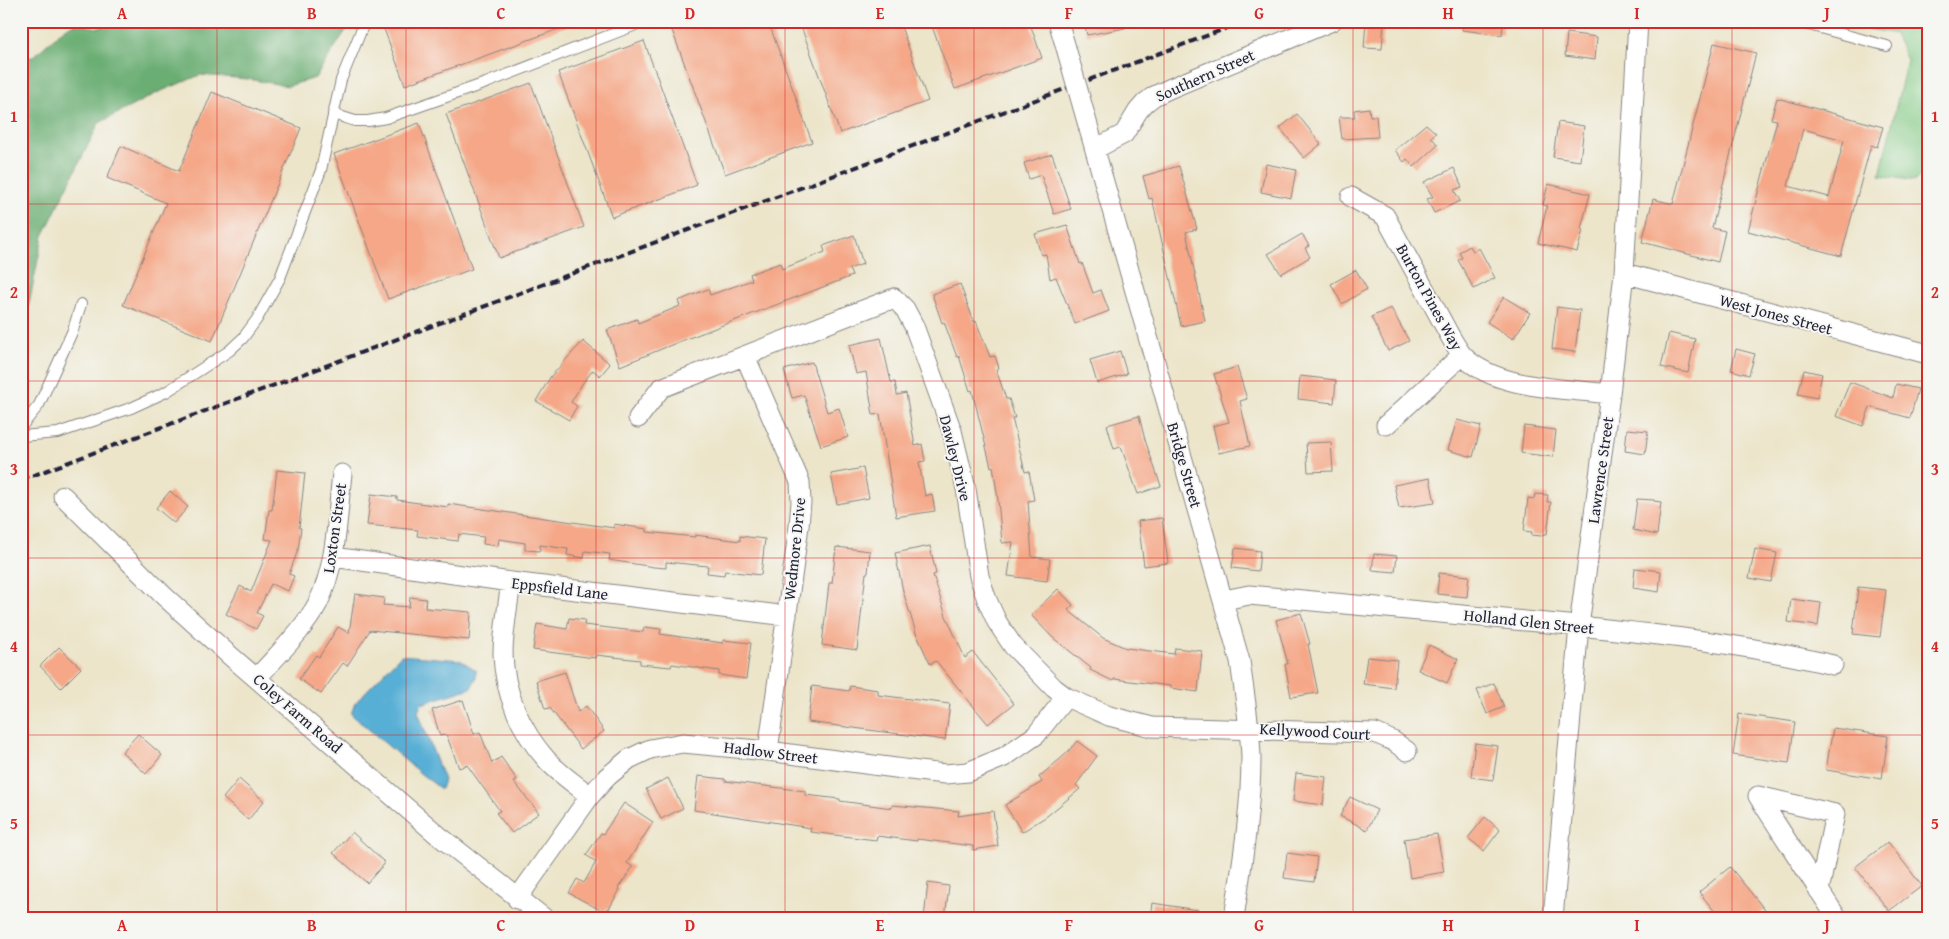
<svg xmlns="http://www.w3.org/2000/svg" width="1949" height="939" viewBox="0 0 1949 939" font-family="'Gentium Book Plus',serif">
<rect width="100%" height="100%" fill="#f6f6f2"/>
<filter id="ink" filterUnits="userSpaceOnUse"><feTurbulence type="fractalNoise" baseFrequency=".02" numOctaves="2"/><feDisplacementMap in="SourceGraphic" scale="10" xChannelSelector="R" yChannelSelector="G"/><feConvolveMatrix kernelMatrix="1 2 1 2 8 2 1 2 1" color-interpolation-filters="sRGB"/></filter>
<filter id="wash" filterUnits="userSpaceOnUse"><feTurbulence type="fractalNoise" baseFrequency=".0096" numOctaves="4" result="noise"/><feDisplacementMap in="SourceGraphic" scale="20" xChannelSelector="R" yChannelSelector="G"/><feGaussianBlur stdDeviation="1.12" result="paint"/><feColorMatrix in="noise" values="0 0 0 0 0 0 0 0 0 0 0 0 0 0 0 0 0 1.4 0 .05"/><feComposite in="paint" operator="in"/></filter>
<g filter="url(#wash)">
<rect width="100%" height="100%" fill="#ece5ca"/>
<path fill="#83ca86" stroke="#527660" d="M1830,21H1928V165L1915,181L1880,175L1907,60L1895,34Z"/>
<path fill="#6aae73" stroke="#466857" d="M113,21H352L315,78L288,86L248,79L200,75L159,92L99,123L43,236L21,342V58L33,57L65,28L76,24L99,28Z"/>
<path fill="#58afd5" stroke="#3d6888" d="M401,655L460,660L476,670V678L471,688L421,704L418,712L444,780L441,789L421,774L351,714L355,703Z"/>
<g id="blocks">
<path fill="#f5a787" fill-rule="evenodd" d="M381,21H575V23L405,85Z
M695,21H768L812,142L725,174L672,30Z
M799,21H899L928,101L840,133Z
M930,21H1029L1042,58L955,89Z
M1084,21H1125V28L1087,35Z
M1366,21H1384L1382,49L1364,48Z
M1463,21H1503L1502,35L1462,30Z
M1567,33L1597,37L1595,60L1565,56Z
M644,41L697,185L612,217L558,72Z
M1714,43L1756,53L1712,228L1725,231L1718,262L1642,242L1653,199L1673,204Z
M531,83L584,227L499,258L446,114Z
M212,92L301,128L212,341L123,305L166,203L107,178L121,146L179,171Z
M1777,98L1883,127L1877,147L1871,145L1841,256L1748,231L1777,120L1771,119ZM1803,129L1844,140L1829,197L1788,186Z
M1369,108L1370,116H1376L1378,137L1342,139L1339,117H1355L1354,110Z
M1297,114L1321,144L1304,158L1280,128Z
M1558,122L1584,126L1580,161L1553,157Z
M419,123L472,269L388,299L334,154Z
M1426,124L1436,133L1431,137L1438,145L1414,167L1407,159L1404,162L1395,150Z
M1052,154L1071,209L1054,214L1041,175L1029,179L1024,163Z
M1266,164L1296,170L1291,198L1261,192Z
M1179,166L1197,229L1186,232L1205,321L1181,326L1152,198L1149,199L1143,176Z
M1454,168L1462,187L1454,190L1460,201L1434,213L1427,199L1433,197L1424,182Z
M1548,184L1590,194L1581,229L1583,230L1577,252L1538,243L1547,206L1543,205Z
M1067,225L1080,264L1082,263L1093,293L1101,290L1109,311L1075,324L1056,277L1050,279L1046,254L1041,255L1035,234Z
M1302,234L1309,246L1305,248L1310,257L1281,274L1268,254Z
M854,235L863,264L849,269L852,276L681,341L620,366L607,330L637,319L638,323L680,306L678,301L708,289L710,295L752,280L750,274L780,263L782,269L825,252L823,246Z
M1470,246L1473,251L1479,248L1495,278L1474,289L1458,260L1462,258L1459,252Z
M1356,270L1367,289L1342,304L1331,284Z
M960,284L974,322L976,321L990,357L995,356L999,368L996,369L1006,399H1009L1015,418H1012L1025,472L1029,471L1034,500L1028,501L1032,557L1050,559L1047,581L1008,576L1013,542L1002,543L998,500L993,466L991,467L972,390L970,391L959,356L957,357L944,322L942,323L932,294Z
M1504,297L1530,313L1513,339L1487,322Z
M1557,307L1580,310L1575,352L1552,349Z
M1391,308L1409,341L1388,351L1371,317Z
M1669,333L1695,339L1688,373L1661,367Z
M881,338L891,382H895L897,395L906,393L915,446L922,444L925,461L919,462L925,496L932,494L935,511L896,517L880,414L873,415L866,372L856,374L849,345Z
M583,341L610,364L600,376L593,370L582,384L571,402L577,406L569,420L536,401L551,376Z
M1736,349L1755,354L1749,375L1731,370Z
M1120,351L1127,374L1097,383L1090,360Z
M812,362L827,412L839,408L848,437L821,446L804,395L792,398L784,370Z
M1237,367L1247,399L1240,401L1250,446L1219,453L1213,426L1229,422L1214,374Z
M1804,370L1822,374L1817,398L1798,394Z
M1300,376L1336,380L1334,403L1298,399Z
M1850,382L1893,398L1896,384L1918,389L1910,418L1870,407L1863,426L1836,416Z
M1139,416L1145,440L1161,486L1138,494L1121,447L1114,449L1107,425Z
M1457,420L1481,426L1473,457L1448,450Z
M1524,426L1556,430L1553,457L1521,453Z
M1627,429L1648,431L1645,454L1625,451Z
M1331,442L1333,471L1308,472L1306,443Z
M863,468L869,498L837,504L831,474Z
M277,470L305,473L299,528H301L298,550L289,574L294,576L288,591L271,584L257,613L263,616L256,629L226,614L240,586L251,592L272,540L265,539L269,510H272Z
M1430,478L1435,503L1399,508L1394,485Z
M170,491L188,507L174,523L156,508Z
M371,494L397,497V500L448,507V504L614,528V524L647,529V532L695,537V535L740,541V536L765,539L761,575L725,571L724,575L707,573L708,566L666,562V568L654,567L609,560L610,554L585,551L584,558L567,555L568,549L540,545V551L525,550V543L499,539L498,546L483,544L484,537L459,534L458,541L417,536L418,530L367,525Z
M1535,494L1548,495L1547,502H1551L1547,534H1543L1542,536L1531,535L1532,532L1524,531L1528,498L1534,499Z
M1637,499L1654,500V501L1661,502L1657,535L1633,530Z
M1162,518L1168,563L1144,566L1138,521Z
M930,546L936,574L933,575L946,616L965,658L973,652L1014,704L988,724L936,661L930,664L916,633L903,591L895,553Z
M836,547L870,551L868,573H866L857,650L822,645L829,583H832Z
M1235,548L1260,551L1258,571L1232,568Z
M1755,549L1777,553L1771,582L1749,578Z
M1374,554L1397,556L1395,572L1372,570Z
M1635,568L1661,571L1659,592L1633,588Z
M1439,573L1469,576L1467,597L1437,594Z
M1858,587L1886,590L1880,637L1853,634Z
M1058,589L1073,605L1068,610L1103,638L1126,648L1174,654L1175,648L1202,651L1198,692L1170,688V686L1114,679L1113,681L1090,670L1091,668L1052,637L1031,615Z
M355,594L384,598L383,605L409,607L410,597L426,599L425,608L471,612L469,640L370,630L347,666L343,663L321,694L299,679L316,655L319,657L338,627L349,633Z
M1791,599L1821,603L1818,626L1788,622Z
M1301,613L1310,644H1308L1318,693L1291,697L1285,664H1288L1276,620Z
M569,618L585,620L584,625L643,632L644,627L661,629L660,634L723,643V640L751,643L746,679L719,675V671L672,664L671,667L640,664V660L596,655L595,658L533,650L537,624L567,629Z
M1429,645L1458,659L1447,683L1418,670Z
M59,647L81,668L61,688L40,666Z
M1367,657L1397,660L1394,688L1363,684Z
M565,672L578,712L586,706L604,731L581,749L550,708L545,709L536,681Z
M1494,683L1504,707L1487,714L1477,690Z
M812,686L849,691L850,686L878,690V695L950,704L945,740L808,722Z
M463,700L474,734L480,732L492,763L501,757L517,780L514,782L539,813L512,833L496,813L500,811L467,765L459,768L446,734L440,736L432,710Z
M1739,714L1795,722L1789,763L1733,755Z
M1833,728L1888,736L1882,779L1826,770Z
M138,734L162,755L146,774L122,752Z
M1077,741L1097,756L1076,785L1080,789L1047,816L1022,832L1005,805L1042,782L1039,777L1066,754Z
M1475,743L1498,746L1493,780L1471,777Z
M1296,773L1326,777L1323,805L1293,801Z
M698,776L725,779V781L805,791V795L840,799V801L892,808V805L959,811L958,816L993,811L998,846L973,850V846L917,839V841L877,836L876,840L810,832L811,828L694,810Z
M668,778L683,808L661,819L646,789Z
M239,779L264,801L248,820L223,798Z
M1350,797L1377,810L1367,830L1340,816Z
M624,803L653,822L632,855L627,863L633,867L618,888L620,889L609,909L607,908L604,912L569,893L577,879L584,883L596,862L586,855L601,833L603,834Z
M1485,817L1500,830L1484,851L1468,838Z
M352,832L385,863L367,883L333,853Z
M1437,834L1444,872L1410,878L1404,839Z
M1888,842L1922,886L1889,911L1855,867Z
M1287,853L1317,857L1314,882L1284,878Z
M1730,867L1765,910L1755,918H1720L1699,892Z
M928,883L949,886L945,918H924Z
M1152,903L1198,910L1197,918H1150Z"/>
</g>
</g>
<g filter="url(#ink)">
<use href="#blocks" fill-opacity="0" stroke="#878482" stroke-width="1"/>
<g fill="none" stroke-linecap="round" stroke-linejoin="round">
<g stroke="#878482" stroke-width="12">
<path id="lane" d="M1794,21L1887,46
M333,114L355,121H368L386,118L486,83L646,21
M21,427L39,405L73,330L81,304
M21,436L58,433L131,408L166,392L229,351L243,338L257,319L280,278L321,170L341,80L365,21"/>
</g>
<g stroke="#878482" stroke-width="21">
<path id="street" d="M1058,21L1066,48
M1089,129L1240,661C1244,692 1250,725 1251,757C1251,811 1242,864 1234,918
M1095,149L1124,134L1138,111L1145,103L1154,96L1171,88L1332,21
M1351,197L1385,216L1450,336C1454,343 1458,350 1463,356C1497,390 1565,388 1610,394
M1624,273L1928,354
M745,356L800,482L801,502L799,526L768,751
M638,418L661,388L894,298L905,309L914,326L952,431L966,489L979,576L987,600L997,622L1013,646L1054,688L1066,697L1109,716L1152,727L1375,733L1393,741L1407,751
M1386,425L1462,355
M63,496L164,596L227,653L439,836L544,918
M333,557L511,582L787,616
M511,582C508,606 503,631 503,654C504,692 521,731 546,759C558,773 575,784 590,796
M1224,600L1249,595C1359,605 1469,615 1579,626C1664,635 1750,645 1833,665
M257,678C278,654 303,631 318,603C337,564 337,517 342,474
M1819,891L1835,814L1758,796L1837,918
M517,899L590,796L607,777L629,759L650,749L683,743L768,751L918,771L945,774L968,772L1004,757L1036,735L1066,697
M1553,918L1579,626L1610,394L1624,273L1638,21"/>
</g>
<use href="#lane" stroke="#fff" stroke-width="10"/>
<use href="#street" stroke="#fff" stroke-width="19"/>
<path stroke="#22223b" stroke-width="4" stroke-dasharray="8 4" stroke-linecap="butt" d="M21,480L1246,21"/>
<g stroke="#878482" stroke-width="21" stroke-linecap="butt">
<path id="street-bridge" d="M1066,48L1089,129"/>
</g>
<use href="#street-bridge" stroke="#fff" stroke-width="19"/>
</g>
</g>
<path fill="none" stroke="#d62828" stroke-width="1" stroke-opacity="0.55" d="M217,21V918M406,21V918M596,21V918M785,21V918M974,21V918M1164,21V918M1353,21V918M1543,21V918M1732,21V918M21,204H1928M21,381H1928M21,558H1928M21,735H1928"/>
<g text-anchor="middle" stroke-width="4" stroke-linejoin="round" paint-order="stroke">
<g font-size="16" fill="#22223b" stroke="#f6f6f2">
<text transform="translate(1205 75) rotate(-24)" y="6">Southern Street</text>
<text transform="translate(1430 297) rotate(61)" y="6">Burton Pines Way</text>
<text transform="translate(1776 314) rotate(15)" y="6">West Jones Street</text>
<text transform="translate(956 458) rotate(76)" y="6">Dawley Drive</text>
<text transform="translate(1185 465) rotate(74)" y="6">Bridge Street</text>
<text transform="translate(1600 470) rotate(-82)" y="6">Lawrence Street</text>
<text transform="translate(334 528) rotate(-82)" y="6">Loxton Street</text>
<text transform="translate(794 549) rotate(-84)" y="6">Wedmore Drive</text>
<text transform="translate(560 588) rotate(7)" y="6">Eppsfield Lane</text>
<text transform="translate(1529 621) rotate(6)" y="6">Holland Glen Street</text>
<text transform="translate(298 713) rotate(41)" y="6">Coley Farm Road</text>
<text transform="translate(1315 731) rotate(3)" y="6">Kellywood Court</text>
<text transform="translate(771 752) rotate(7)" y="6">Hadlow Street</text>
</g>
</g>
<rect width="1949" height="939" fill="none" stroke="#f6f6f2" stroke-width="55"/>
<rect x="28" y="28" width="1894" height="884" fill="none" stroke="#d62828" stroke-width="2"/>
<g font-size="16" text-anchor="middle" font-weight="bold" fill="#d62828">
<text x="122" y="19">A</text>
<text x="312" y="19">B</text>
<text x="501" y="19">C</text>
<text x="690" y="19">D</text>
<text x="880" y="19">E</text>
<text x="1069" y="19">F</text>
<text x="1259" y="19">G</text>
<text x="1448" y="19">H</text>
<text x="1637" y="19">I</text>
<text x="1827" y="19">J</text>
<text x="14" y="122">1</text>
<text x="1935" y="122">1</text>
<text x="14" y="298">2</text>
<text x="1935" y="298">2</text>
<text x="14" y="475">3</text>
<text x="1935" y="475">3</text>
<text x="14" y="652">4</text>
<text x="1935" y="652">4</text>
<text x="14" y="829">5</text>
<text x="1935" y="829">5</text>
<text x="122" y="931">A</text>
<text x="312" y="931">B</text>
<text x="501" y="931">C</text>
<text x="690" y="931">D</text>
<text x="880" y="931">E</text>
<text x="1069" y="931">F</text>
<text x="1259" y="931">G</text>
<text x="1448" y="931">H</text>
<text x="1637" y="931">I</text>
<text x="1827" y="931">J</text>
</g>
</svg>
